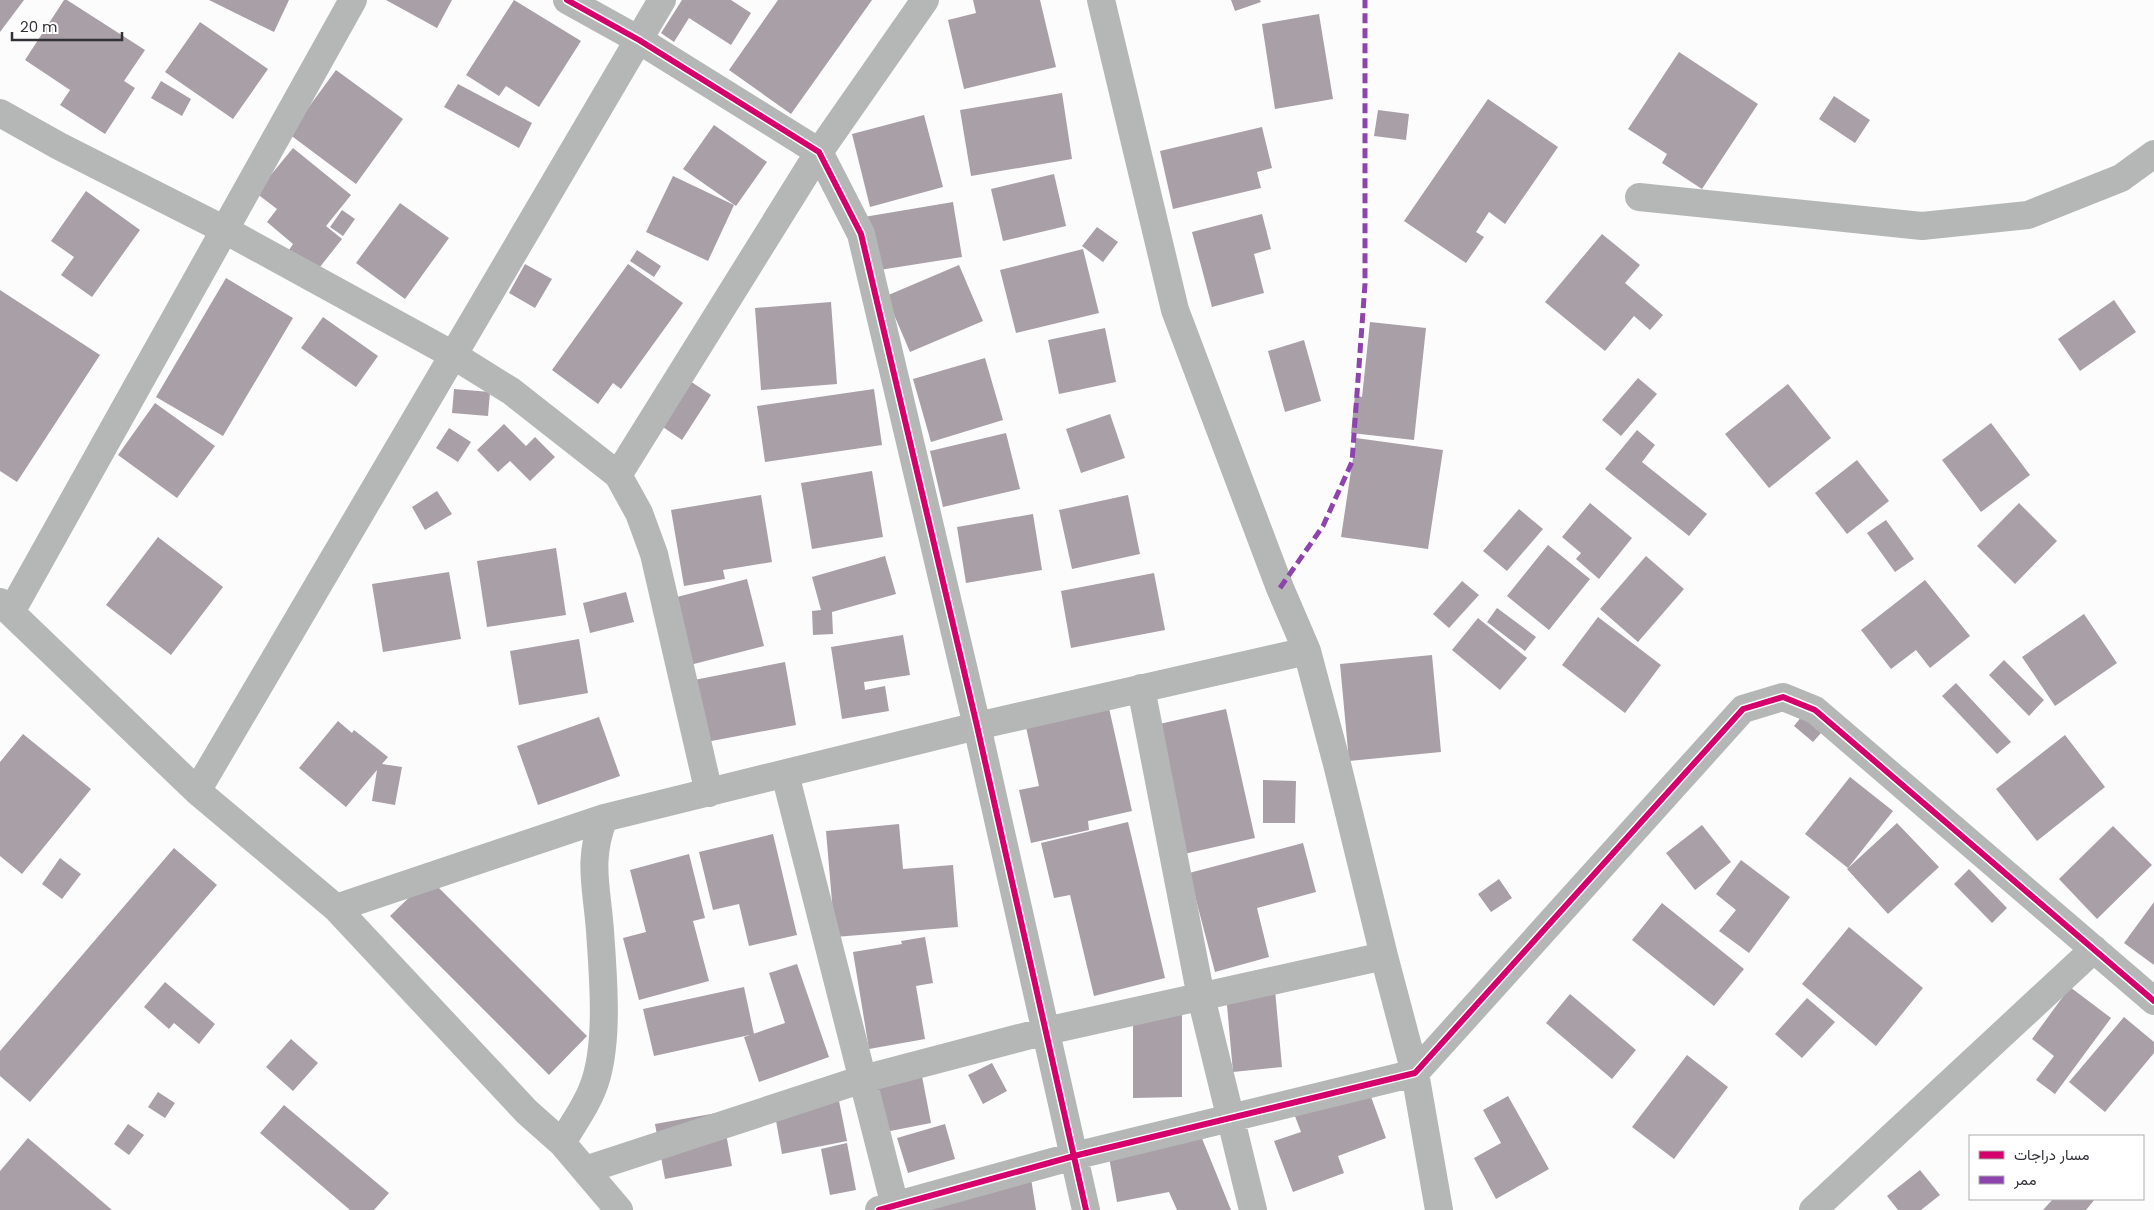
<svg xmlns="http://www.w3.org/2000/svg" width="2154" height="1210" viewBox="0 0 2154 1210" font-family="Poppins,Vazirmatn,sans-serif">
<rect width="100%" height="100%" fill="#fcfcfd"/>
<path fill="#a99fa7" d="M0,0H24L0,32Z
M64,0H67L145,50L124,81L135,88L105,134L60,105L70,90L25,60Z
M209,0H289L274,32Z
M386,0H452L437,28Z
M514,0L581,41L539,107L506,86L499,96L466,75Z
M682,0H731L751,13L731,45L689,18L674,42L661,33Z
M778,0H872L791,114L729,70Z
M973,0H1040L1056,67L964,89L948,20L976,13Z
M1231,0H1260L1261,2L1235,11Z
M1319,14L1333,99L1275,109L1262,24Z
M200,22L268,69L233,119L165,72Z
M1679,52L1758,104L1702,189L1662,163L1667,154L1628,129Z
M336,70L403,119L356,184L289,134Z
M161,81L191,99L182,116L151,98Z
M458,84L532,123L519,148L444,107Z
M1062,93L1072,159L971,176L960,110Z
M1834,96L1870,120L1855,143L1819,119Z
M1488,99L1558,147L1505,224L1489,212L1476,232L1484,237L1466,263L1404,221Z
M1378,110L1409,114L1406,140L1374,136Z
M924,115L943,187L870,207L852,134Z
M714,125L767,162L736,206L683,169Z
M1262,127L1272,168L1257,172L1261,188L1173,209L1160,151Z
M293,148L351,195L326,226L342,239L316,272L289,250L293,244L267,222L277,209L256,193Z
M1054,174L1066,226L1003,241L991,189Z
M673,176L734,205L708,261L646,232Z
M86,191L140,230L92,297L61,275L74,257L51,241Z
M953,202L962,257L873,271L864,217Z
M400,203L449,238L405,299L356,263Z
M342,210L355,219L343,236L330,227Z
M1262,214L1271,249L1254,254L1264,293L1212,307L1192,232Z
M1097,227L1118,242L1103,262L1082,246Z
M1602,234L1640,265L1625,283L1663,315L1650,330L1634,316L1605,351L1545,302Z
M1083,249L1099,313L1016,333L1000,270Z
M637,250L661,266L654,277L630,261Z
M525,264L552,279L535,308L509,293Z
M628,264L683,303L621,389L613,383L598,404L552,370Z
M959,265L983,321L910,352L886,296Z
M226,278L293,318L223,436L156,397Z
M0,290L100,355L17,482L0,471Z
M2114,300L2136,332L2080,371L2058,339Z
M831,302L837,384L761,390L755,308Z
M323,317L378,356L356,387L301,348Z
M1370,322L1426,328L1414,440L1351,433L1355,395L1362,397Z
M1105,328L1116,382L1059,394L1048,340Z
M1304,340L1321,401L1285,412L1268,351Z
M985,358L1003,420L931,442L913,379Z
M1638,378L1657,394L1621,436L1602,420Z
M690,381L711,395L682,440L660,425Z
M1788,384L1831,438L1769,488L1725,434Z
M454,389L490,392L488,416L452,413Z
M874,389L882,445L765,462L757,406Z
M155,403L215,446L177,498L118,455Z
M1110,414L1125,458L1081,473L1066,429Z
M1991,423L2030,475L1981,512L1942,460Z
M504,424L526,446L535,437L555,457L530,481L510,461L498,472L477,450Z
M449,428L471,442L458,462L436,448Z
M1637,430L1655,445L1642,462L1707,514L1689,536L1605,469Z
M1006,433L1020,489L943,507L930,451Z
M1356,438L1443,450L1428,549L1341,537Z
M1857,460L1889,501L1847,534L1815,493Z
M872,471L883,537L812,549L801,483Z
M437,491L452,514L425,530L412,507Z
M761,495L772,562L723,570L725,579L684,586L671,510Z
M1128,495L1140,554L1072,569L1059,510Z
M1590,503L1632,538L1599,579L1576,559L1581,553L1562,537Z
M2019,503L2057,541L2015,584L1977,546Z
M1519,509L1543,529L1507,571L1483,551Z
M1033,514L1042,570L966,583L957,527Z
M1886,520L1914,559L1895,572L1867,533Z
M158,537L223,587L171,655L106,605Z
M1548,545L1590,579L1549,630L1507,596Z
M556,548L566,615L487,627L477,561Z
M885,556L896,594L832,612L833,634L813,635L812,611L821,610L812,577Z
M1646,556L1684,589L1638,642L1600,609Z
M449,572L461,639L383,652L372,584Z
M1154,573L1165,630L1071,648L1061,591Z
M747,579L764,646L686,666L669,599Z
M1925,580L1970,636L1930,668L1916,650L1891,669L1861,630Z
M1462,581L1479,595L1449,628L1433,614Z
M626,592L634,622L590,633L583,603Z
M1497,608L1536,637L1525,651L1487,622Z
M2084,614L2117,663L2055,706L2022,657Z
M1598,617L1661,665L1625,713L1562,665Z
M1478,618L1527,658L1500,690L1452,650Z
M903,635L910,675L864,682L865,690L885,686L889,711L842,719L831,647Z
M579,639L588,693L519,705L510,651Z
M1432,655L1441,752L1349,761L1340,664Z
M2004,660L2044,700L2029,716L1989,675Z
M785,662L796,725L701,743L689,681Z
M1956,683L2011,742L1997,754L1942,696Z
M1109,708L1132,811L1088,821L1089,830L1031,843L1019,790L1039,786L1026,727Z
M1226,709L1255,838L1175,856L1146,727Z
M1802,716L1821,733L1813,742L1794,726Z
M599,717L620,776L538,805L517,746Z
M338,721L352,733L354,730L388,757L382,764L402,767L395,805L372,801L377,770L346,807L299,768Z
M23,734L91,789L22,874L0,856V762Z
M2065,735L2105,787L2037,841L1996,789Z
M1850,777L1893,811L1848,868L1805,834Z
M1263,780L1296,781L1295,823H1263Z
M1128,822L1165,978L1094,996L1070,895L1054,898L1041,843Z
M1897,823L1939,867L1888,914L1847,869Z
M899,824L903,869L953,865L958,927L835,937L826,831Z
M1702,825L1731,862L1695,890L1666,853Z
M2113,826L2152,865L2097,919L2059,879Z
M773,834L797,935L749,946L739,904L713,910L699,852Z
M1303,843L1316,892L1257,908L1269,957L1215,972L1189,873Z
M174,848L217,885L30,1102L0,1076V1051Z
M689,854L705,918L693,921L709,981L639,1000L623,938L646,932L630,870Z
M60,858L81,874L62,899L42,884Z
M1741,860L1790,897L1749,953L1719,931L1736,910L1716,894Z
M1969,869L2007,908L1992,923L1954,884Z
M429,878L587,1036L549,1075L390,916Z
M1499,879L1512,898L1491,912L1478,894Z
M2154,902V965L2124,943Z
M1662,903L1744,969L1714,1006L1632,940Z
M1849,927L1923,988L1876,1046L1802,984Z
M925,937L933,983L916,986L925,1039L869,1049L853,952L902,944L901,941Z
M797,964L829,1057L759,1082L744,1037L785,1023L769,973Z
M165,982L215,1024L199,1044L174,1023L169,1029L144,1007Z
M744,987L754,1034L654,1056L643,1009Z
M2070,987L2111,1018L2055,1094L2036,1080L2054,1056L2032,1039Z
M1275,990L1282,1067L1233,1072L1226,994Z
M1570,994L1636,1050L1612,1079L1546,1023Z
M1807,998L1835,1022L1802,1058L1775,1034Z
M1182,1012V1097L1133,1098V1013Z
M2124,1017L2154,1042V1053L2105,1112L2069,1082Z
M291,1039L318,1063L293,1091L266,1067Z
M1687,1055L1728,1087L1674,1159L1632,1127Z
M992,1063L1007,1091L983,1104L968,1075Z
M921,1071L931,1123L880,1133L871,1080Z
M1366,1083L1386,1138L1338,1156L1344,1173L1293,1192L1274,1141L1301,1132L1293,1111Z
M837,1091L847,1141L782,1154L773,1104Z
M158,1092L175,1103L165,1118L148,1107Z
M1508,1096L1549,1169L1496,1199L1474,1158L1501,1143L1483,1110Z
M284,1105L389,1193L374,1210H350L260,1133Z
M722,1112L732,1166L665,1179L655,1124Z
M128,1124L144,1135L129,1155L114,1144Z
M945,1124L955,1159L908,1173L897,1138Z
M1199,1131L1231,1210H1177L1169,1192L1117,1202L1107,1146Z
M28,1138L112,1210H0V1171Z
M847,1143L856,1190L830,1195L821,1149Z
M1920,1170L1940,1195L1921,1210H1898L1887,1196Z
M1030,1172L1036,1210H922Z
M2053,1199H2095L2086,1210H2043Z"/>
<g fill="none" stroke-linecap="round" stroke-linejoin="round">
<path stroke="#b5b6b6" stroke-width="28" d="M567,0L639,40L819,152L861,234L977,726L1086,1210
M1101,0L1175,310L1280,588L1307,651L1337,764L1384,956L1415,1073L1439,1210
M0,113L59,146L225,230L453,355L511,391L618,475L639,513L654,554L709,793
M1639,197L1922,226L2028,215L2121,178L2154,154
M618,475L819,152L925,0
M0,602L197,791L336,908L527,1112L562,1143L619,1210
M11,612L353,0
M1141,688L1201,997L1253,1210
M785,774L896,1210
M197,791L662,0
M336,908L604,818
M562,1143C572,1125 585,1108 592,1090C610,1048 603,976 600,931C597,888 587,860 604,818L977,726L1307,651
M585,1170L863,1079L1046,1031L1384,956
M879,1210L1074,1156L1415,1073L1743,709L1783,697L1815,710L2154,1001
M1813,1210L2094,949"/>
<path stroke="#8e44ad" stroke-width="5" stroke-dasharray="10 5" stroke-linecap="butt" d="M1280,588L1323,526L1352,462L1365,284V0"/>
<g stroke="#fff" stroke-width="9">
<path id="cycleway" d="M567,0L639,40L819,152L861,234L977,726L1086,1210
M879,1210L1074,1156L1415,1073L1743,709L1783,697L1815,710L2154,1001"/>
</g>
<use href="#cycleway" stroke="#d6006c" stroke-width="6"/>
</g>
<rect x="1969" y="1135" width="175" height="65" fill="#ffffff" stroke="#adadaf"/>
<rect x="1979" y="1151" width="25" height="8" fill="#d6006c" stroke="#adadaf"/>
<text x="2014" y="1160" font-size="15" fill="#323137">مسار دراجات</text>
<rect x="1979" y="1176" width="25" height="8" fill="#8e44ad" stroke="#adadaf"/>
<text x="2014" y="1185" font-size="15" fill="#323137">ممر</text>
<path d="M12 32v8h110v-8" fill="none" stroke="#323137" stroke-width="2.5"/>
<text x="20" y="32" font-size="15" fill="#323137" stroke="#ffffff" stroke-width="4" paint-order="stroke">20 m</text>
</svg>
